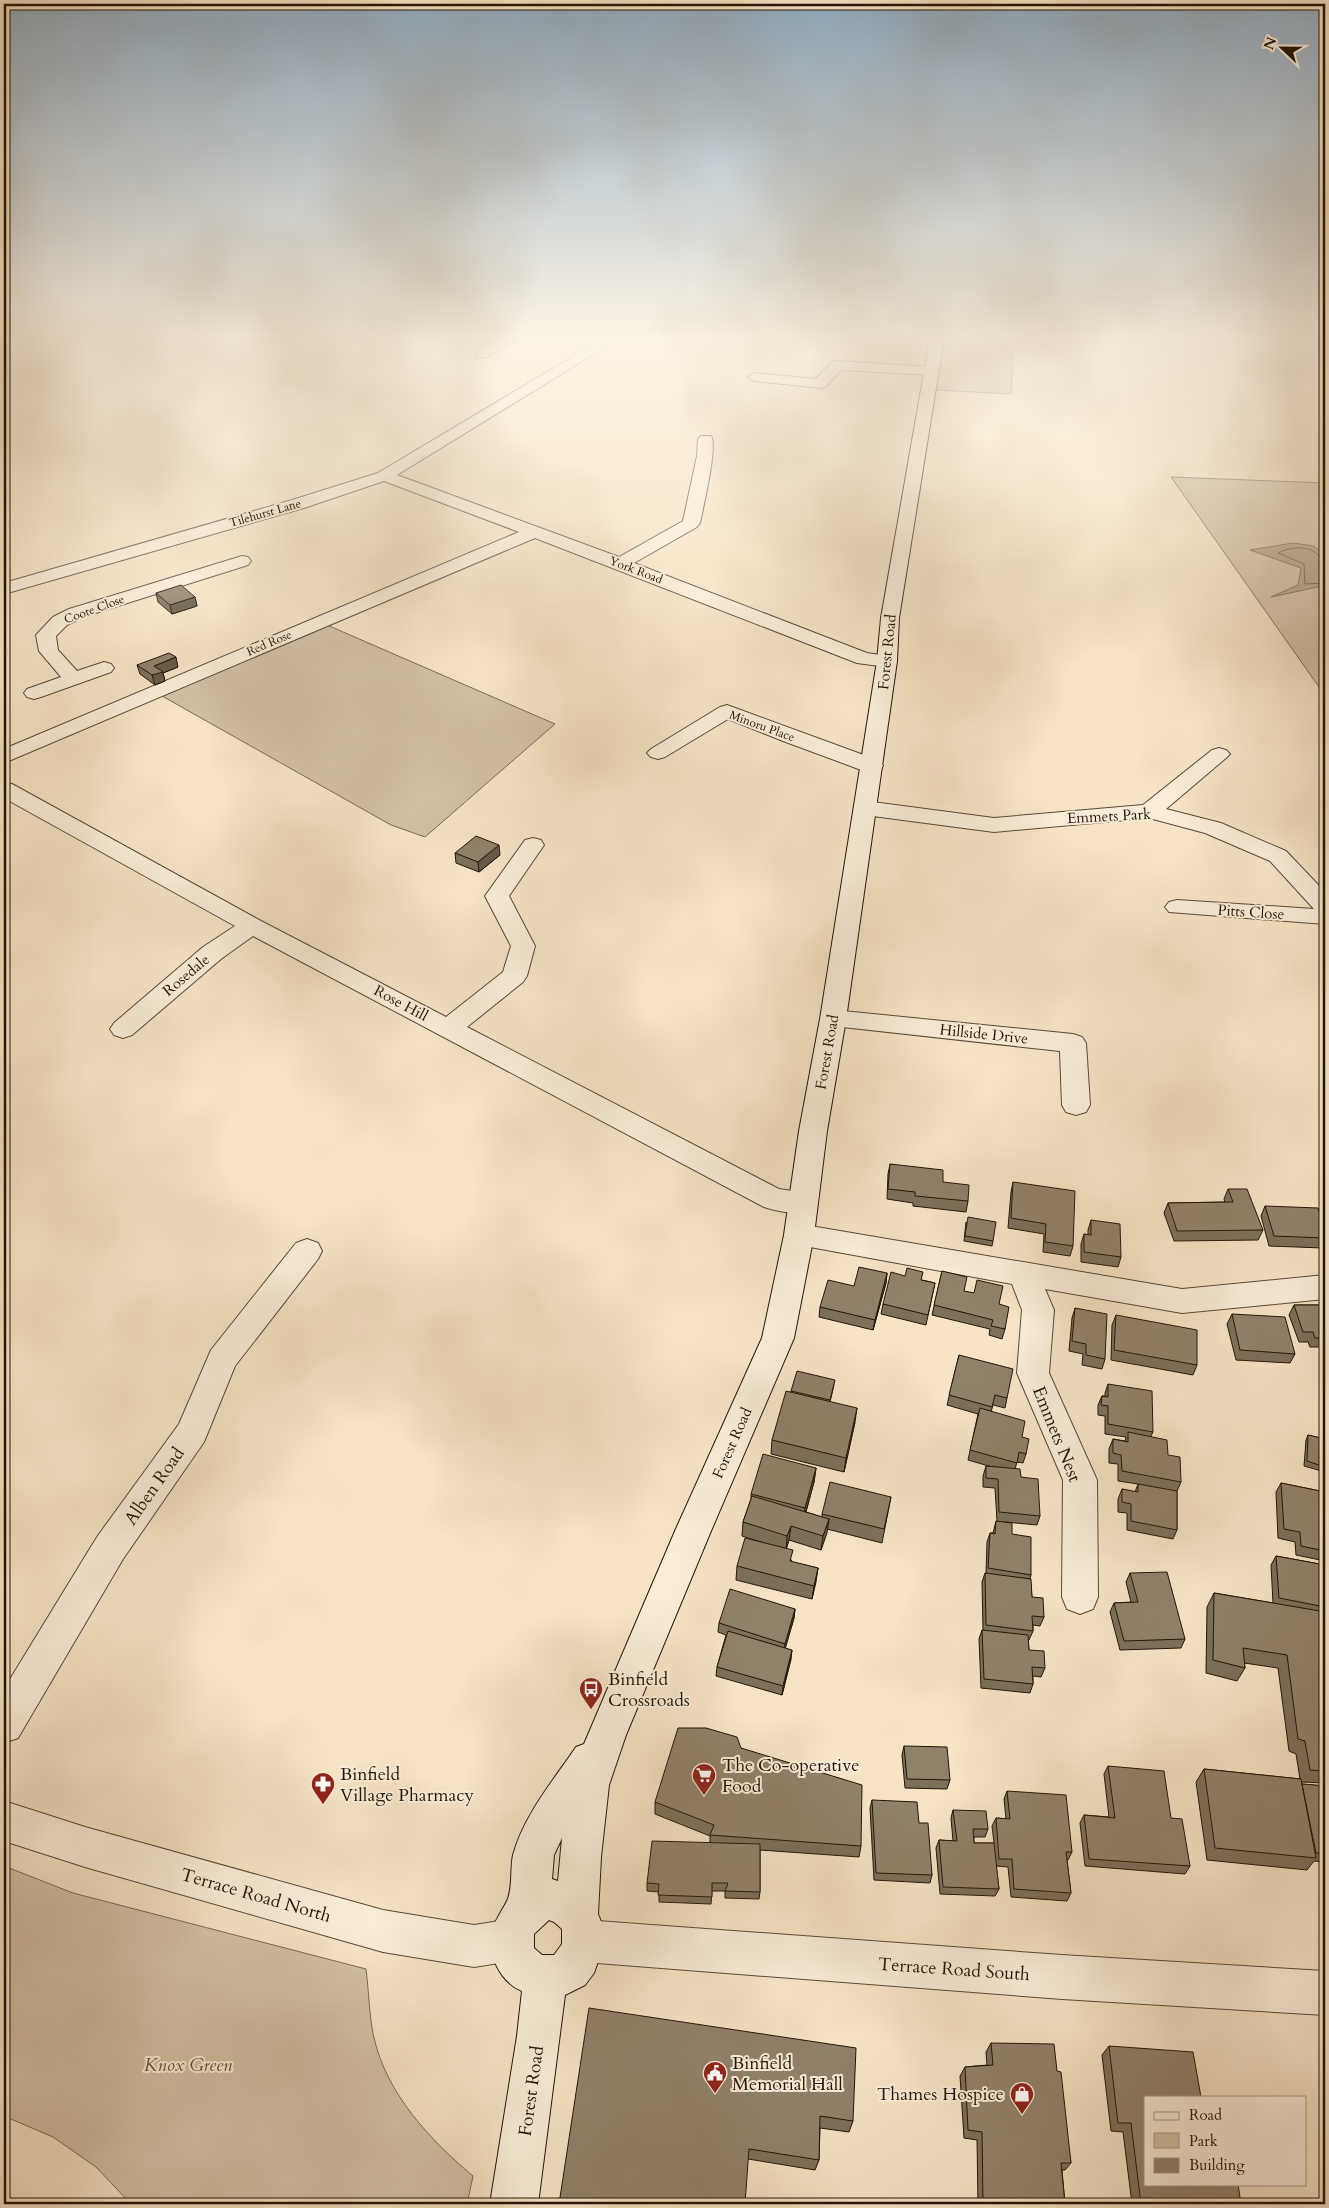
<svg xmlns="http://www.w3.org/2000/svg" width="1329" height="2208" viewBox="0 0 1329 2208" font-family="Cardo,serif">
<rect width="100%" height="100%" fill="#f6e4c5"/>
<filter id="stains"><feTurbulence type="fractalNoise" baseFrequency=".004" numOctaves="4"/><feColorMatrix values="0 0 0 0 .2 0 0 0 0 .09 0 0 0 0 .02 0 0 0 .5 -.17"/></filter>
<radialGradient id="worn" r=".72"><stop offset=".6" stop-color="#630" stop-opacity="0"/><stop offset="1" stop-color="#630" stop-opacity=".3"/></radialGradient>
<path fill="#d2c1a5" stroke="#7a6b56" d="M942,338H1014L1011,394L936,390Z
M1171,477L1325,483V696L1319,687Z
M327,625L555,724L425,837L391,825L162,696Z
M4,1866L73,1893L366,1969C369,1992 369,2016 374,2038C387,2094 430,2140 473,2176L467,2204H131L96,2167L53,2137L4,2116Z"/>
<path fill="#ae9e84" stroke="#766752" d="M1293,543L1314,546L1325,556V588L1318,587L1271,597L1298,585L1301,568L1250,550Z"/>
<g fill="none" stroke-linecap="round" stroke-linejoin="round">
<path stroke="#685a46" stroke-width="1" d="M1325,559C1319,557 1316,552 1311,550C1301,546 1287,548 1278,553L1304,564L1305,584L1325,583"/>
<g stroke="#574936" stroke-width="2">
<path id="minor" d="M499,338H516L487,357H477L475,354L477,351Z
M604,338H620L397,475L619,557L683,521L697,456L698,439L701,436H711C718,446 703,508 700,523L697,527L634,563L867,653L894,657L897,661L894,665L887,667L857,663L535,538L4,763V749L519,532L384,481L304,508L4,594V583L292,500L378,473Z
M837,361L931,367L938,371L931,375L841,370L825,387L820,388L754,381L747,377L754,373L816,379L832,362Z
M242,556L248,557L251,561L248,565L83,617L67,625L56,636L58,650L77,671L104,662L111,664L114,668L111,672L41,697L34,699L27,697L24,693L27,689L61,677L39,651L36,635L53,617L69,609Z
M727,705L880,761L883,766L880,771L872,772L864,771L783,741L728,719L665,757L658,759L651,757L647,753L651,749L720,707Z
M1219,748L1226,750L1230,754L1226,758L1166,809L1221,823L1286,851L1325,892V924L1169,912L1165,907L1169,902L1177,900L1314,909L1270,861L1205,833L1149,818L994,832L865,815L857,813L854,808L857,803L865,801L994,818L1143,805L1212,750Z
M4,783L12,784L261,921L446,1017L503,972L511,946L485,896L525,840L533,838L541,840L544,845L509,896L535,946L527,976L523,982L467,1027L779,1189L813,1194L818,1202L813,1210C797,1215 779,1212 764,1207L253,936L221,959L132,1035L123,1038L114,1035L110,1029L114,1023L203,947L235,926L4,798Z
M833,1010L1073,1034L1082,1037L1086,1043L1090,1105L1086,1112L1076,1115L1066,1112L1062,1105L1060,1051L824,1025L820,1019L824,1013Z
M799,1224L1182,1289L1325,1275V1299L1182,1313L1045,1289L1054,1310L1049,1373L1097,1480L1098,1597L1093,1609L1080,1614L1067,1609L1062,1597L1063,1480L1017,1373L1022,1310L1012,1284L788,1243L784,1235L788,1227Z
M307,1239L318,1243L322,1251L318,1259L235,1366L204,1442L123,1559L18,1738L4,1743V1689L97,1537L179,1424L211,1350L296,1243Z"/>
</g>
<g stroke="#574936" stroke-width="2">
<path id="tertiary" d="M4,1801L85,1827L383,1910L474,1925L512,1919L527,1925L533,1940L527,1955L512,1961L474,1967L383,1952L85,1867L4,1841Z
M584,1920L1062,1955L1325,1971V2015L1062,1999L584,1962L569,1956L563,1941L569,1926Z"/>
</g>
<g stroke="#221507" stroke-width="2">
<path id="secondary" d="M930,338H944L899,618L897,661L846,1019L827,1131L814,1235L794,1338L711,1531L626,1735L609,1785L601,1857L598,1914L604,1929V1944L594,1973L585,1985L565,1995L538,2204H490L517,2036L522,1991C501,1983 486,1953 492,1931C495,1920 502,1911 507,1901C513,1888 510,1869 513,1855C524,1815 553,1781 576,1747L584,1744L675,1531L762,1338L784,1235L799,1131L820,1019L877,661L881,618ZM562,1838L558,1881L552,1879L554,1855ZM549,1920L554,1922L562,1929V1944L554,1955H542L534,1948V1934Z"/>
</g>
<use href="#minor" fill="#f9edd9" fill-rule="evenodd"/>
<use href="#tertiary" fill="#f9edd9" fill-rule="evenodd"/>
<use href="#secondary" fill="#f9edd9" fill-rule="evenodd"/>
</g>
<path fill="#7c6f5b" stroke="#221507" d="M156,593L195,597L197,606L172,614L158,602Z
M137,665L178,667L163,673L165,681L155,685L140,674Z
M455,853L500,855L479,872L456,863Z
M890,1164L943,1182L968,1201L966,1212L913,1206V1203L887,1199L888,1174Z
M1013,1182L1073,1246L1070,1256L1043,1252L1044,1234L1008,1228L1011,1192Z
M1228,1189L1263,1230L1258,1240L1174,1241L1164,1213L1168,1203L1225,1202L1224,1199Z
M1265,1206L1325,1231V1243L1323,1248L1269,1246L1261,1216Z
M1091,1220L1121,1257L1118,1267L1081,1262V1244L1084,1234L1088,1235V1230Z
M966,1222L993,1241L992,1246L964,1241Z
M942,1271L964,1291L999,1304L1005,1329L1002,1339L989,1335L990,1329L932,1315Z
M887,1273L886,1283L873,1330L819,1317L820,1307L854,1286Z
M922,1280L935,1283L926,1325L881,1314L883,1304Z
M1294,1305H1325V1347H1310L1308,1342H1299L1289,1315Z
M1075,1308L1105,1359L1102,1369L1082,1365L1083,1354L1069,1351L1072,1318Z
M1232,1314L1295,1354L1290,1363L1236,1360L1227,1324Z
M1116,1315L1197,1365L1193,1375L1111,1360L1112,1325Z
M959,1355L1007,1398L1005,1408L993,1405L991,1412L1022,1437L1026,1454L1023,1463L1017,1462L1015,1469L1021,1477L1040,1516L1037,1525L1005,1522L1012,1534L1031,1575L1030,1579L1032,1597L1044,1617L1040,1626L1033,1625V1631L1029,1640H1028L1029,1650L1045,1668L1041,1677L1033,1676V1684L1030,1693L981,1688L979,1639L982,1630H983L982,1582L985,1573H986L987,1542L990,1533H993L996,1521H997L995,1488L983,1487V1476L986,1466L992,1467L968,1460L978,1414L947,1405Z
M1108,1384L1153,1432L1151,1436L1168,1455L1181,1482L1177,1491V1530L1173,1539L1127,1530V1513L1118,1512V1499L1122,1489L1135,1492L1138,1484L1118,1481V1464L1109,1463V1449L1113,1439L1125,1441L1126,1437L1105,1434V1416L1098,1415V1405L1102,1396H1105V1393Z
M834,1385L830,1402L855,1422L844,1472L771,1454L772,1440L791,1391Z
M1308,1435L1325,1439V1472L1304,1466L1306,1440Z
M816,1468L814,1482L806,1512L822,1517V1514L891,1497L882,1543L827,1529L821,1550L789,1540L786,1549L792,1562L818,1568L812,1599L736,1580L737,1566L764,1543L742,1536L743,1522L751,1499V1494Z
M1281,1483L1325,1492V1561L1296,1555L1295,1542L1278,1538L1276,1492Z
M1276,1556L1325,1565V1617L1320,1616L1325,1654V1783L1301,1782L1302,1784L1325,1786V1862L1314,1861L1307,1870L1207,1860L1196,1782L1204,1769L1300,1779L1296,1754L1289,1751L1278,1668L1244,1663L1245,1668L1237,1681L1206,1673L1207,1607L1214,1593L1273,1603L1271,1565Z
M1130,1573L1185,1639L1181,1648L1120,1650L1110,1612L1114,1603L1131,1602L1126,1582Z
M795,1609L794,1618L785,1648L791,1659L782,1695L716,1676L717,1667L726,1635L718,1632L719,1623Z
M904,1746L950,1780L947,1789L905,1788L902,1755Z
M741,1748L861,1846L859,1857L760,1850V1892L759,1899L725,1898V1891H712L711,1904L659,1902V1892L647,1891V1883L710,1842V1836L655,1814V1802Z
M1108,1766L1171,1818L1190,1866L1185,1874L1085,1866L1080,1823L1084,1815L1109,1817L1104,1774Z
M1007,1791L1072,1852L1068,1860H1067L1071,1893L1067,1901L1011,1897L1008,1867L996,1866L999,1889L995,1896L940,1894L936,1848L939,1840L953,1841L951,1818L953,1810L988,1829L985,1837H974V1843H994L992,1826L996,1818L1006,1819L1004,1799Z
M872,1800L919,1823L932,1875L930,1883L874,1880L870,1808Z
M589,2008L853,2121L849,2132L820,2128L819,2160L815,2170L748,2159Z
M991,2043L1057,2071L1071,2163L1065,2170H1062L1065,2204H978L977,2140L964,2138L960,2076L965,2067L987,2065L986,2052Z
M1109,2046L1145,2097L1241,2204H1132L1123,2132L1111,2131L1102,2055Z"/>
<path fill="#655a4a" stroke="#221507" d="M195,597L197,606L172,614L170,605Z
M176,657L178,667L163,673L165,681L155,685L152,675L154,666Z
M499,845L500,855L479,872L478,862Z
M887,1273L886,1283L873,1330L875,1320Z
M857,1408L855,1422L844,1472L846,1458Z
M816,1468L814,1482L803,1522L805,1508Z
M829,1519L827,1533L821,1550L823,1536Z
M791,1526L789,1540L786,1550L787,1536Z
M818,1568L816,1582L812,1599L814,1586Z
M795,1609L794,1618L784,1653L785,1644Z
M792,1650L791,1659L782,1695L783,1686Z"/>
<path fill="#90816a" stroke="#221507" d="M181,585L195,597L170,605L156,593Z
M169,653L176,657L154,666L163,672L152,675L137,665Z
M476,836L499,845L478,862L455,853Z
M890,1164L943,1170V1182L969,1185L968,1201L915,1196V1192L888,1189Z
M1013,1182L1075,1191L1073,1246L1045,1242L1046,1224L1011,1218Z
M1228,1189H1247L1263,1230L1177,1231L1168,1203L1233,1202Z
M1265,1206L1318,1208L1325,1231V1238L1274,1236Z
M968,1217L996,1222L993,1241L965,1236Z
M1091,1220L1120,1224L1121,1257L1084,1252V1234L1091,1235Z
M859,1267L887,1273L875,1320L820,1307L828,1280L854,1286Z
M907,1268L923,1272L921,1280L935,1283L928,1315L883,1304L891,1272L905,1276Z
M942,1271L967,1277L964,1291L974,1293L977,1280L1003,1286L999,1304L1009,1307L1005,1329L991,1326L993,1320L934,1305Z
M1294,1305H1325V1338H1315L1313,1332H1303Z
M1075,1308L1107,1314L1105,1359L1086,1355V1344L1072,1341Z
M1232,1314L1285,1317L1295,1354L1240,1350Z
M1116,1315L1197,1330V1365L1114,1350Z
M959,1355L1013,1369L1007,1398L995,1395L992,1407L949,1395Z
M797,1371L835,1380L830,1400L791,1391Z
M1108,1384L1152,1391L1153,1432L1108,1424V1406L1101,1405L1102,1396L1108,1397Z
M786,1391L857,1408L846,1458L772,1440Z
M980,1408L1025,1421L1022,1437L1029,1439L1026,1454L1019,1452L1017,1463L970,1450Z
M1128,1432L1167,1440L1168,1455L1180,1457L1181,1482L1122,1471L1121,1455L1113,1453V1439L1128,1442Z
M1308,1435L1325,1439V1467L1307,1461Z
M763,1454L816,1468L805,1508L751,1494Z
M986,1466L1020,1469L1021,1477L1038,1479L1040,1516L999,1512L998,1479L986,1478Z
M830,1482L891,1497L884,1529L822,1514Z
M1281,1483L1325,1492V1551L1301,1546L1300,1532L1284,1529Z
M1138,1484L1177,1491V1530L1131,1521V1504L1122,1502V1489L1138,1492Z
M752,1496L829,1519L823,1536L791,1526L787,1536L743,1522Z
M996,1521L1012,1523V1534L1031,1537V1575L988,1568L990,1533L995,1534Z
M745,1538L793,1550L790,1561L818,1568L814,1586L737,1566Z
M1276,1556L1325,1565V1607L1279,1598Z
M1167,1572L1185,1639L1124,1641L1114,1603L1138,1602L1130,1573Z
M985,1573L1031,1579L1032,1597L1043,1598L1044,1617L1032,1616L1033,1631L986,1625Z
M730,1589L795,1609L785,1644L719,1623Z
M1214,1593L1320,1611L1325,1654V1771L1310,1770L1305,1741L1298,1739L1287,1655L1243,1648L1245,1668L1213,1660Z
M982,1630L1028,1635L1029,1650L1044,1651L1045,1668L1032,1667L1033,1684L984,1679Z
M728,1631L792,1650L783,1686L717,1667Z
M678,1728H706L737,1737L741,1748L862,1785L861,1846L710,1835L714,1825L655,1802Z
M904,1746L947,1747L950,1780L907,1779Z
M1108,1766L1164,1771L1171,1818L1182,1819L1190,1866L1089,1859L1084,1815L1115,1818Z
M1204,1769L1301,1779L1316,1858L1215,1848Z
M1302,1784L1325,1786V1854L1316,1853Z
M1007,1791L1066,1795L1072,1852H1066L1071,1893L1014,1889L1012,1859H999L996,1818L1010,1819Z
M872,1800L917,1802L919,1823H928L932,1875L876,1873Z
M953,1810L986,1811L988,1829H973L974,1843H994L999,1889L943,1887L939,1840L957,1841Z
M652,1841L760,1844V1892L725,1891L728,1883H712V1897L658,1895L659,1884L647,1883Z
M589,2008L856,2048L853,2121L820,2116L819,2160L749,2149L745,2204H559Z
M991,2043L1054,2044L1057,2071L1061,2072L1071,2163H1061L1065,2204H983L982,2132L968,2130L965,2067L993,2065Z
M1109,2046L1193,2052L1201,2097H1145V2184H1238L1241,2204H1141L1131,2123H1118Z"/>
<linearGradient id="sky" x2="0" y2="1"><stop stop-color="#91abc0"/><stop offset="0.52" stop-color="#fbf3e5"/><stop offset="1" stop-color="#fbf3e5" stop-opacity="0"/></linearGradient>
<rect width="1329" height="647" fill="url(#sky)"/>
<defs>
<g id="bus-pin" transform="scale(1.25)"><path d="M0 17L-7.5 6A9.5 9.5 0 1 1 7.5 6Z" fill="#8f2418" stroke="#f9edd9"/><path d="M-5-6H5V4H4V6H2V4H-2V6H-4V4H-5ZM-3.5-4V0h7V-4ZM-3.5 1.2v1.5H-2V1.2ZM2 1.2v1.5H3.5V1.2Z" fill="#fff"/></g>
<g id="supermarket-pin" transform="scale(1.25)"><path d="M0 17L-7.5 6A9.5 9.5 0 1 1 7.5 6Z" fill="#8f2418" stroke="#f9edd9"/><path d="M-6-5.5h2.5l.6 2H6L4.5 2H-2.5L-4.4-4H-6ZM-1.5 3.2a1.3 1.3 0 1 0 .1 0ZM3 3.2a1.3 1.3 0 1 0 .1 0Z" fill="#fff"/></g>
<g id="pharmacy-pin" transform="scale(1.25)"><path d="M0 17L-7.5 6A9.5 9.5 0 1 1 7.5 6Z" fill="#8f2418" stroke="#f9edd9"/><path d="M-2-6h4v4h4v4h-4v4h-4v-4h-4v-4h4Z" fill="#fff"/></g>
<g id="civic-pin" transform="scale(1.25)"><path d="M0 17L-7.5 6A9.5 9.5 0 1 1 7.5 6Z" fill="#8f2418" stroke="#f9edd9"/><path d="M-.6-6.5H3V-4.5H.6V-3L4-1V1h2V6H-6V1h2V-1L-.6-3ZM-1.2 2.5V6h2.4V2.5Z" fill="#fff"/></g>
<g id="shop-pin" transform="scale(1.25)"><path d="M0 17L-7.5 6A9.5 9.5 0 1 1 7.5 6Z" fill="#8f2418" stroke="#f9edd9"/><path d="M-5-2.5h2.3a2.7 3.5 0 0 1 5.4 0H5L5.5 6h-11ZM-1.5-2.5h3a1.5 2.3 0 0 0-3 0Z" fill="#fff"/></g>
</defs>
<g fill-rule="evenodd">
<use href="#bus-pin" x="591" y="1689"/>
<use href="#supermarket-pin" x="704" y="1775"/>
<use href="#pharmacy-pin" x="323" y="1784"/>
<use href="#civic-pin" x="715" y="2073"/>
<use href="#shop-pin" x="1022" y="2094"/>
</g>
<g text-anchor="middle" stroke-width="4" stroke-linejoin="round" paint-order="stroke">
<g font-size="12" fill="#221507" stroke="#f9edd9">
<text transform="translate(265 513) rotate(-16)" y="4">Tilehurst Lane</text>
<text transform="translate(636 570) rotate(21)" y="4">York Road</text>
<text transform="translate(94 609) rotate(-20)" y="4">Coote Close</text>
<text transform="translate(269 643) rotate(-23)" y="4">Red Rose</text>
<text transform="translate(762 726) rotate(20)" y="4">Minoru Place</text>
</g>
<g font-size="15" fill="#221507" stroke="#f9edd9">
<text transform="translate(887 652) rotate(-84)" y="5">Forest Road</text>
<text transform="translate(1109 816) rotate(-3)" y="5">Emmets Park</text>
<text transform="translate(1251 912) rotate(4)" y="5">Pitts Close</text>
<text transform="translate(186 975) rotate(-40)" y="5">Rosedale</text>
<text transform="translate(401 1003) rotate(28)" y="5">Rose Hill</text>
<text transform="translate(984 1034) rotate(6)" y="5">Hillside Drive</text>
<text transform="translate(827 1052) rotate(-80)" y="5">Forest Road</text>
<text transform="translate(732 1443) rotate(-66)" y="5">Forest Road</text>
</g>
<g font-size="18" fill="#221507" stroke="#f9edd9">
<text transform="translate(1057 1434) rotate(68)" y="6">Emmets Nest</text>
<text transform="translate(154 1486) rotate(-55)" y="6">Alben Road</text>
<text transform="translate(256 1895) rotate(16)" y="6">Terrace Road North</text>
<text transform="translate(954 1969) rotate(4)" y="6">Terrace Road South</text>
<text transform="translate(531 2091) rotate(-82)" y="6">Forest Road</text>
</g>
<g font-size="18" fill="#221507" stroke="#f9edd9" text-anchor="start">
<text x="608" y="1685">Binfield<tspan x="608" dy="21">Crossroads</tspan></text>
<text x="722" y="1771">The Co-operative<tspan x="722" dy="21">Food</tspan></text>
<text x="340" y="1780">Binfield<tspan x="340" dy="21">Village Pharmacy</tspan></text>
<text x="732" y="2069">Binfield<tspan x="732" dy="21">Memorial Hall</tspan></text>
<text x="1004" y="2100" text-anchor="end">Thames Hospice</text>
</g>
<g font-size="18" font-style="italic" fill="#60513e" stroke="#f9edd9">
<text x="188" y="2071">Knox Green</text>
</g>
</g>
<rect width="1329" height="2208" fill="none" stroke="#f6e4c5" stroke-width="20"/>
<rect x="5" y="5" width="1319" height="2198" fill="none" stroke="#221507" stroke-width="2.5"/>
<rect x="10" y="10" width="1309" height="2188" fill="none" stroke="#221507"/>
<rect x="1144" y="2096" width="162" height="90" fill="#f9edd9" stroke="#a39785"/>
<rect x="1154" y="2112" width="25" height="8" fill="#f9edd9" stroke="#a39785"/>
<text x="1189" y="2120" font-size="15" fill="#221507">Road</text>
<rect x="1154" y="2133" width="25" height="15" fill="#d2c1a5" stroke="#a39785"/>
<text x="1189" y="2146" font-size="15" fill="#221507">Park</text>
<rect x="1154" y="2158" width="25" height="15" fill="#90816a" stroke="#a39785"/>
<text x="1189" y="2170" font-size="15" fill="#221507">Building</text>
<g transform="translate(1282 48) rotate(292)" stroke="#f9edd9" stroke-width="4" paint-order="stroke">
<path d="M0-4L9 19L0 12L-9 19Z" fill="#221507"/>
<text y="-8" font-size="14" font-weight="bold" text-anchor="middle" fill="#221507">N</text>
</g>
<rect width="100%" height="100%" filter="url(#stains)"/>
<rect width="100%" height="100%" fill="url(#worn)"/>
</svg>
